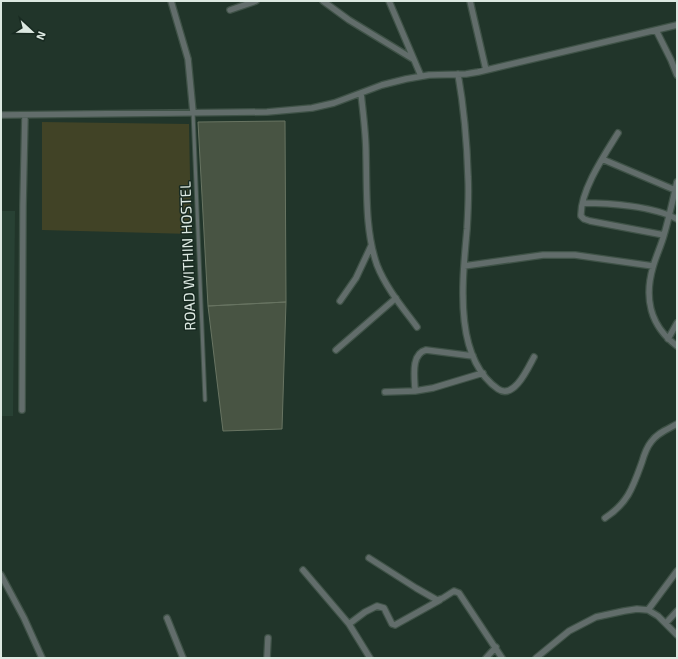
<svg xmlns="http://www.w3.org/2000/svg" width="678" height="659" viewBox="0 0 678 659" font-family="'Exo 2',sans-serif">
<rect width="100%" height="100%" fill="#21352a"/>
<path fill="#284134" d="M1,211H15L13,416H1Z"/>
<path fill="#414326" d="M42,122L189,124L191,234L42,230Z"/>
<path fill="#485443" stroke="#687462" d="M285,121L286,302L208,306L198,122Z
M286,302L282,429L223,431L208,306Z"/>
<g fill="none" stroke-linecap="round" stroke-linejoin="round">
<g stroke="#3f5247" stroke-width="5">
<path id="service" d="M193,112L205,400"/>
</g>
<g stroke="#3f5247" stroke-width="8">
<path id="minor" d="M171,1L188,59L193,112
M323,1L349,20L413,59
M389,1L421,76
M470,1L486,70
M230,10L256,1
M656,30L671,60L677,75
M458,74C464,108 467,142 468,177C469,194 468,212 467,229C463,277 452,357 498,389C514,400 528,368 534,357
M361,93C363,113 366,133 366,154C367,191 365,231 377,265C386,288 403,308 417,327
M1,115L267,112L312,108L334,103L382,85L406,79L429,75L466,74L478,72L677,25
M618,133C605,154 580,191 581,216L584,219L590,221L664,235
M602,159L675,190
M677,182C673,199 669,218 664,235C661,246 656,256 653,267C644,298 650,326 677,346
M583,203C609,203 653,206 677,219
M464,266L543,255H575L653,266
M340,301L356,278L371,246
M668,339L677,323
M336,350L396,298
M415,391C415,379 410,354 426,350L473,356
M385,392L415,391L433,388L483,373
M22,410L23,205L25,115
M605,518C628,503 633,487 642,462C644,455 647,447 651,442C657,433 668,429 677,424
M369,558L416,588L437,600L443,598L454,591L459,593L502,658
M303,570L349,624L370,658
M1,575L24,618L42,658
M648,610L677,571
M167,618L183,658
M666,623L677,611
M349,624L365,612L377,606L384,608L392,624L395,625L440,600
M267,658L268,638
M486,658L496,647
M536,658L569,631L596,617L624,611L637,609L648,610L658,616L677,635"/>
</g>
<use href="#service" stroke="#626d6b" stroke-width="3"/>
<use href="#minor" stroke="#626d6b" stroke-width="5.5"/>
</g>
<g text-anchor="middle" stroke-width="3" stroke-linejoin="round" paint-order="stroke">
<g font-size="15" fill="#dce8e1" stroke="#182a21">
<text transform="translate(188 256) rotate(-92)" y="5">ROAD WITHIN HOSTEL</text>
</g>
</g>
<rect width="678" height="659" fill="none" stroke="#dce8e1" stroke-width="4"/>
<g transform="translate(32 32) rotate(112)" stroke="#182a21" stroke-width="3" paint-order="stroke">
<path d="M0-3L7 15L0 10L-7 15Z" fill="#dce8e1"/>
<text y="-6" font-size="11" font-weight="bold" text-anchor="middle" fill="#dce8e1">N</text>
</g>
</svg>
